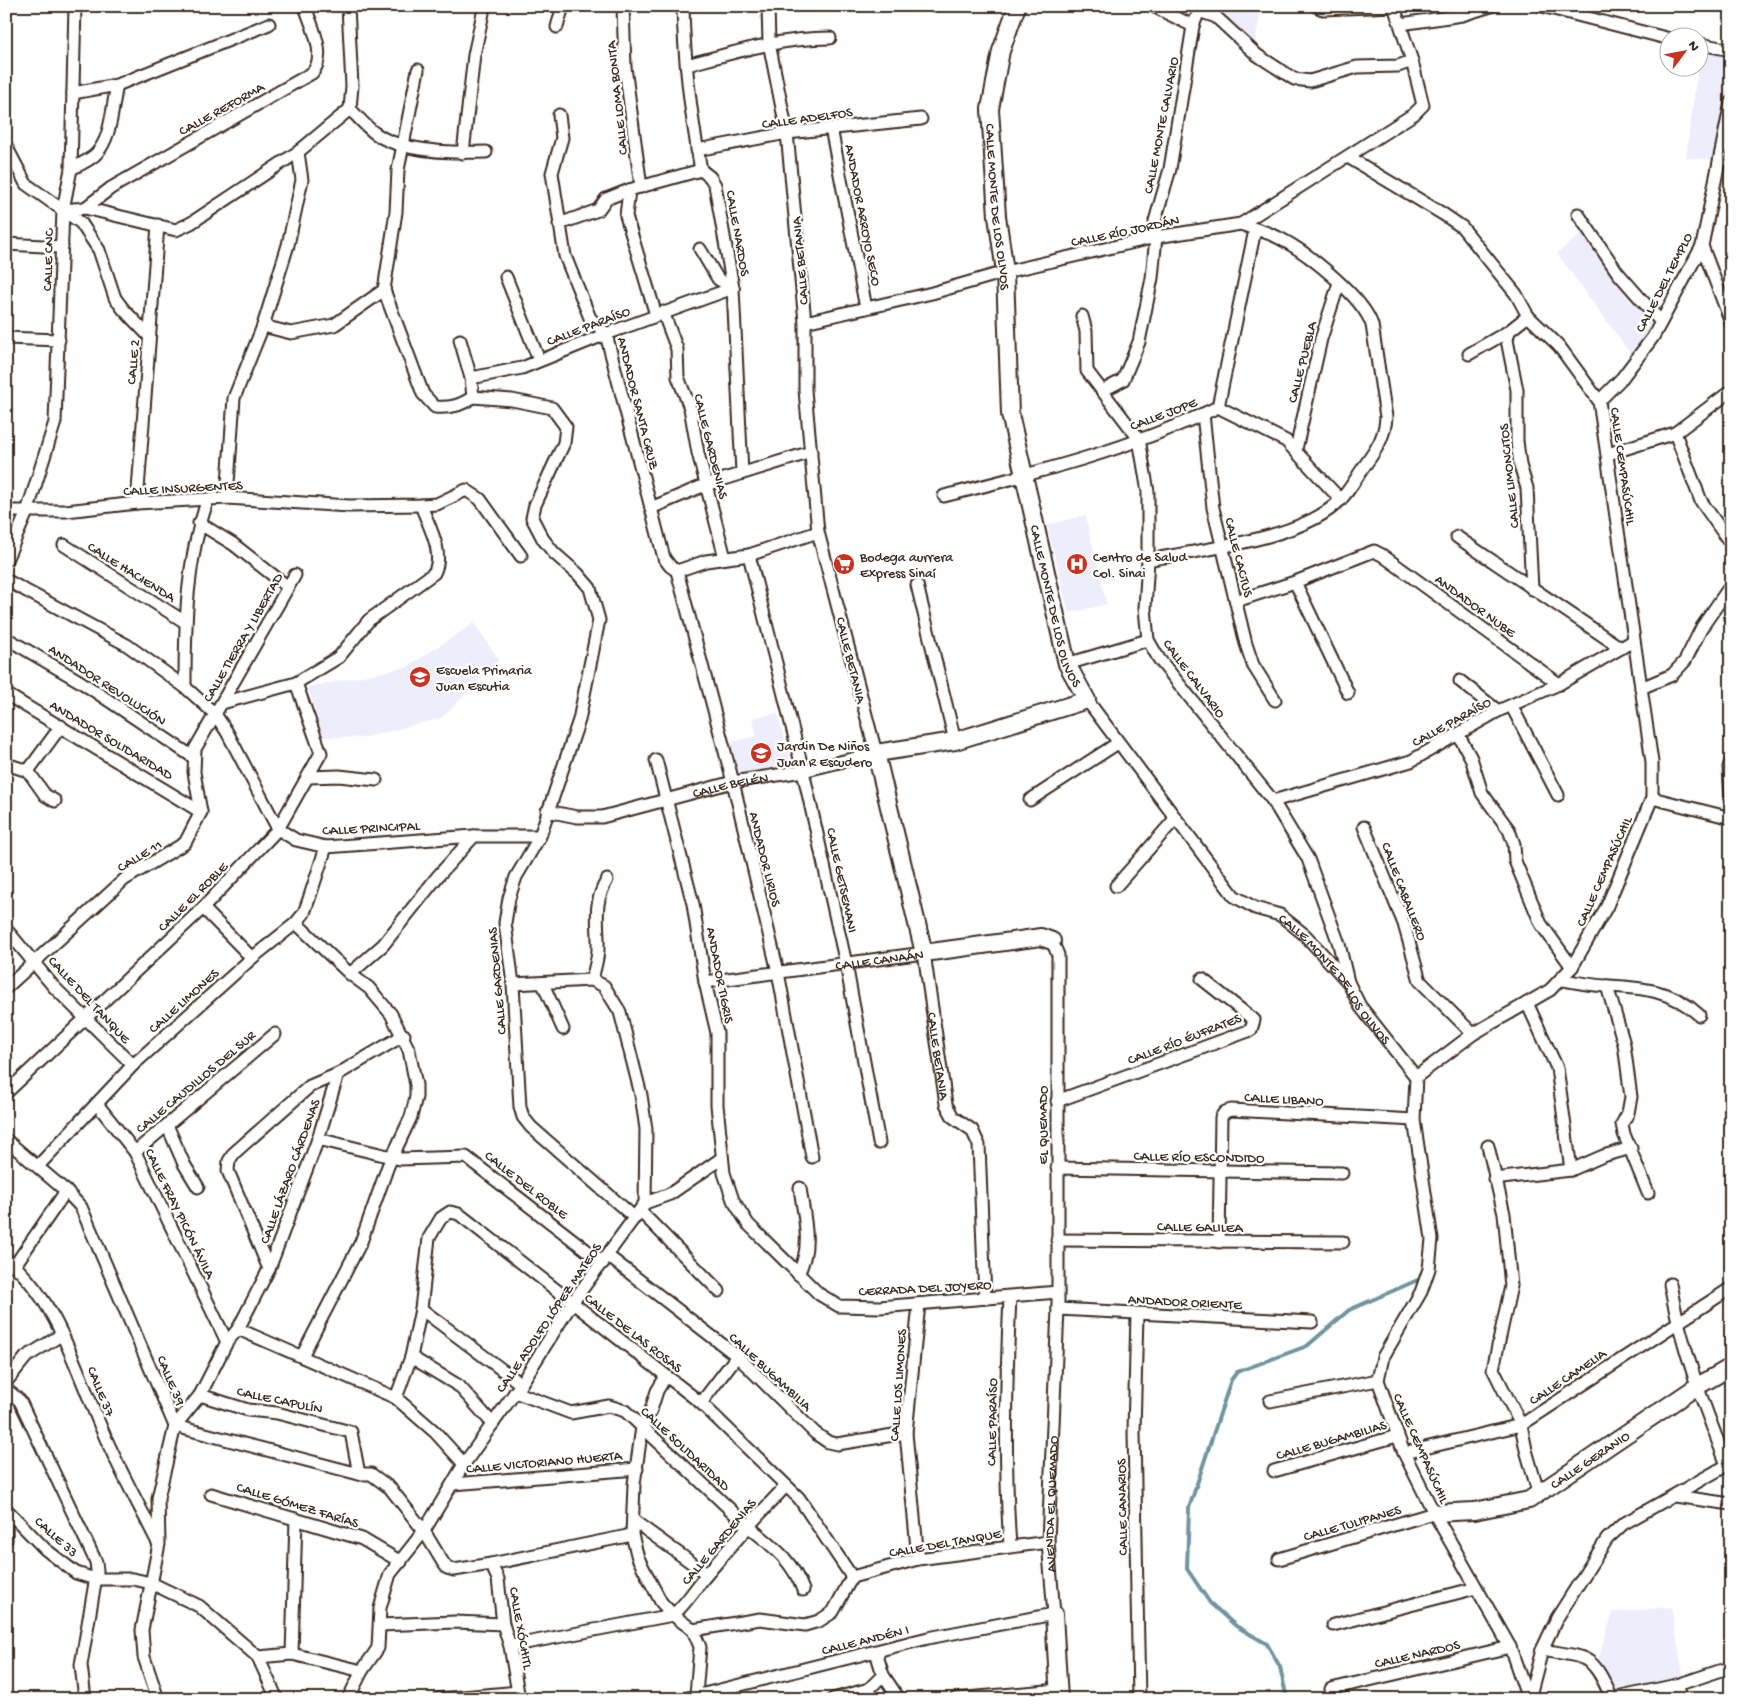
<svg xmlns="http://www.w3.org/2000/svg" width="1737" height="1705" viewBox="0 0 1737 1705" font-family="'Gochi Hand',sans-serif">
<rect width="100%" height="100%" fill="#fff"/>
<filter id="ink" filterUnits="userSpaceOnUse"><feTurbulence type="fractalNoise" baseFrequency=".02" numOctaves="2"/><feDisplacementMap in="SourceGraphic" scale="10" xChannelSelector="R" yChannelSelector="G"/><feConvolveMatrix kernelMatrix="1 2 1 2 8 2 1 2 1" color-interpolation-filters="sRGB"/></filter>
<g filter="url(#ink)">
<path fill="#eeedfc" d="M1205,6H1261L1255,45L1204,10Z
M1700,50L1731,55V84L1717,160L1686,158Z
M1586,231L1657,326L1633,357L1557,253Z
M1085,515L1107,604L1069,613L1047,525Z
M474,623L499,660L442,718L362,738L323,737L308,687L407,667Z
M777,713L792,763L739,775L731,742L757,736L752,718Z
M1671,1607L1684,1680L1613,1695L1597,1663L1613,1612Z"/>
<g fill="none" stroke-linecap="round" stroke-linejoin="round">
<path stroke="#6f959d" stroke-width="4" d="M1287,1699L1280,1667L1267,1644L1236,1626L1210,1603L1187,1569L1189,1508L1231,1380L1237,1372L1307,1346L1349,1310L1420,1279"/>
<g stroke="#3b2a1e" stroke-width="15">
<g id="street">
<path d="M348,6L352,86L350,109"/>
<path d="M623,6L625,67L641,187"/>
<path d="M683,6C684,60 691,116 701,170L710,177L715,185L733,288L742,473"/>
<path d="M1153,6L1193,26"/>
<path d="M1316,6L1323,9L1394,6"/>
<path d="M1542,6L1670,39"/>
<path d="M1401,24L1462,15L1491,6"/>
<path d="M557,27L563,6"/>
<path d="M1700,44L1731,50"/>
<path d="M687,65C735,52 780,38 830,38"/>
<path d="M418,70L398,170L396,212L384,290L423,394L435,407C450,408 460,406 473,397L512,400L552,408L566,427L564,443L535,505L532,518L543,539L554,553L578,574L590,588L599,620L579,720L540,836L516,877L509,898L505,923L513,984L520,1107L523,1117L531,1127L635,1218"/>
<path d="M73,93L117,85L269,24"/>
<path d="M350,109C358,117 366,127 376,134C402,152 455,153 486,152"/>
<path d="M559,115L562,138L552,173L565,256L590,318L606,334L664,558L670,566L677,571L706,561L749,555L818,532"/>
<path d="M831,128L866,308"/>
<path d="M6,146L26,184L81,223L99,250L115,298L124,310L149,336"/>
<path d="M697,150L787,133L921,119"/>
<path d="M463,153L474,55L483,13"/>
<path d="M1348,157L1443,214L1462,227L1516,294L1528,316L1559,346L1599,401L1652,762V798L1607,906L1572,967L1550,990L1473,1034L1416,1077L1414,1120L1432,1239L1429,1269L1421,1292L1383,1357L1378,1380L1404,1453L1434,1513L1510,1647L1528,1699"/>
<path d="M71,169C79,165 88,161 95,155C112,139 112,106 117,85"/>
<path d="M629,190L626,216L656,315"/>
<path d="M85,208L111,188L312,73C328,55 311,26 305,6"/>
<path d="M63,210L85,208L176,230L191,223L298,152L350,109"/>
<path d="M1578,214L1618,273L1661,322"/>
<path d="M559,224L598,210L606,199L629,190L701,170"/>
<path d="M6,244L62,247"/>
<path d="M1702,246L1731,322"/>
<path d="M700,249L718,279L733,288"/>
<path d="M506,277L539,360"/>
<path d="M663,312L677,349L678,377L690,408L698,453L725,558"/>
<path d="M1082,316L1086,331L1087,371L1139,439L1148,492V560L1145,608L1148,640L1159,659L1273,801L1308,859L1339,944L1348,982"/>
<path d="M805,322L932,293L1005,272L1156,237L1241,224L1414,114L1423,105L1412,61L1394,6"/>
<path d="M263,326L291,333L334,325L384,290"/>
<path d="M1509,331L1507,340L1517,390V441L1520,465L1527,488L1532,589"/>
<path d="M6,338L59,340"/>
<path d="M460,340L471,378L473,397"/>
<path d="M1469,354L1509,331L1528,316"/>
<path d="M471,378L522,368L606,334L733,288"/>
<path d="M1102,391L1123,380L1139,342L1152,278L1156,237L1155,221L1170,169L1193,26L1199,11L1216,17L1257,55L1294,79L1310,81L1357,67L1398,66L1412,61"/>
<path d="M1599,401L1622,378L1653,337L1702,246L1731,102"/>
<path d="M1218,407L1286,441L1341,500"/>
<path d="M1203,414L1213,508L1246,644L1253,665L1275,700"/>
<path d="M1675,433L1701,501L1731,544"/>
<path d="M1296,449L1321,339L1339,283"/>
<path d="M1608,454L1675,433L1731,391"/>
<path d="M944,496C1036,473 1132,449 1218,407L1255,230"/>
<path d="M227,498L234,398L263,326L288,245L302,180L298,152"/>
<path d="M137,503L158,225"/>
<path d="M651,508L705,485L811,452"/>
<path d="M6,511H66L137,503L227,498L349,506L421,505L437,504L466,490L480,499L521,556"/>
<path d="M199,523L233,544L288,587"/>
<path d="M1457,537L1621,648"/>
<path d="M64,545L185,622"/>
<path d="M749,555L803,771L846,964L879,1143"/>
<path d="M6,560L27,512L55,422L63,210L71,169L75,6"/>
<path d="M1148,560C1199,550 1306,539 1341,499C1350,490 1356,478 1363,468C1375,451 1385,438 1386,417L1372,325C1363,297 1308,253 1281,239C1269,232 1254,229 1241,224"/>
<path d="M677,571L733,782L778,972L812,1157"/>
<path d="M6,580L127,645L185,687L215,714L227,732L278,829L296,840L326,847L474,836H540"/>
<path d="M1295,582L1348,693"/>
<path d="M917,585L955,741"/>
<path d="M1236,601L1295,582L1374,551L1382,555L1559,684"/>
<path d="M6,638L81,682L193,757"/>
<path d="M1067,664L1148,640"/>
<path d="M1460,681L1498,711"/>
<path d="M185,687C185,623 186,560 208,499"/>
<path d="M1641,688L1672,675L1685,661L1702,627L1731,585"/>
<path d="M6,694L201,812"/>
<path id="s1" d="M1087,700L1234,896L1255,908L1280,915L1305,935L1348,982L1360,1006L1416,1077"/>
<path d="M222,703L296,683L339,657L369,620L434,573C445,552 428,525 421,505"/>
<path d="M1512,707L1558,795"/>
<path d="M1458,734L1471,758L1482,793L1509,830L1514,844L1515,861L1541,924L1572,967"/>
<path d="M656,760L693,904L705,982L717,1033V1105L724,1173L733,1200L748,1224L819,1294L839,1306L880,1307L1058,1292"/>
<path d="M1731,761L1729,767L1731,799"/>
<path d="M6,764L28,771L45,795L55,801"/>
<path d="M28,771L61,726"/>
<path d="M308,777L339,776L376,780"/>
<path d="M1652,798L1731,818"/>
<path d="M1030,800L1118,743"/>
<path d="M1273,801L1411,761L1498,711L1559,684L1633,641"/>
<path id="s2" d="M547,811L577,817H602L733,782L803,771L876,753L818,532L805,390V322L787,133L769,43L768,6"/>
<path d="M1364,827L1404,924L1420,981L1473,1034"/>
<path d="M1116,886L1175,819"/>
<path d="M203,908L252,958"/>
<path d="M296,923L350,974L369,988L391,1014L409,1050L416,1085V1097L411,1117L388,1166L361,1242L302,1356"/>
<path d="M6,929L54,987L133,1065"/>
<path d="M350,974L383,945L438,876L474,836"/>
<path d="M592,980C594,970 598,959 598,949C599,922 592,905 607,880"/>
<path d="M1562,980C1577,982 1593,986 1609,986C1643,988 1672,990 1699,1015"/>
<path id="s3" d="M705,982L924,953L946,1104L953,1117L972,1130L979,1145L985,1298"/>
<path d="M543,984L563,1029"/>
<path d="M1607,986L1624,1044L1631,1097L1628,1113L1622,1124L1624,1134L1648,1193"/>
<path d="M6,988L125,879L185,843L201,812L194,772L195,749L295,575"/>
<path d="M1527,1003L1557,1068L1571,1170"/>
<path d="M6,1093L203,908L278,829L321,753L296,683"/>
<path d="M1057,1101L1251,1030L1254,1020L1202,979"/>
<path d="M97,1104L135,1152L227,1342"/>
<path d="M167,1125L184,1164L198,1187"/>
<path d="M318,1139L400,1159L466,1157L603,1263"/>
<path d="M6,1140L66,1191L81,1207L175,1426L359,1474H371L390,1488L424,1531L442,1561L447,1568L454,1570L491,1564L632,1535"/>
<path d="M1488,1146L1504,1214L1511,1286L1493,1369L1521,1425L1526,1450L1539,1495"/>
<path d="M135,1152L275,1034"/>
<path d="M38,1166L133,1065L252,958L296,923L304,913L309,899L326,847"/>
<path d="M1057,1168L1342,1173"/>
<path d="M1494,1179L1571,1170L1603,1156L1631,1148"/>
<path d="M645,1203L670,1194L722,1158"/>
<path d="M640,1211L719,1291"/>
<path d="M1057,1240L1343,1242"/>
<path d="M1219,1242L1221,1117L1225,1112L1231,1110L1414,1120"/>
<path d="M608,1256L737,1356L815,1433L828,1442L837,1444L906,1433"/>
<path d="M6,1259C57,1297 78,1376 103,1432C119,1469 139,1505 157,1541"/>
<path d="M15,1265L66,1191"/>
<path d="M269,1269L228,1171L229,1161L234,1153L310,1086L338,1074"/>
<path d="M798,1274C813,1246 804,1218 800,1188"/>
<path d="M1670,1284C1681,1347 1704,1406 1727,1465"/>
<path d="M421,1309L521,1384"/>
<path d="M1058,1309L1312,1322"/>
<path d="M1137,1314L1134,1432L1139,1699"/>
<path d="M238,1329L396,1398L435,1432L464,1464"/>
<path d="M411,1357L459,1386L493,1424"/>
<path d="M666,1376L657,1391L650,1413L642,1427L634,1484L632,1535L638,1558L661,1602L673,1615L693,1630L760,1619L805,1625L819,1621L833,1612L852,1577L918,1559L1048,1542"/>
<path d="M6,1382L26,1357L61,1335"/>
<path d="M6,1389L20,1401L96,1562L97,1571L81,1665L85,1699"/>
<path d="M515,1392L571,1413L609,1406L625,1411C663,1446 700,1481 737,1516C764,1542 789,1552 803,1590"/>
<path d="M200,1395L248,1410L277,1413L351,1432L359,1474"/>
<path d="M396,1398L411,1357L421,1309L429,1238L441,1218L450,1212L459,1214L701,1403L799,1498L852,1577"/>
<path d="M1270,1401L1378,1380"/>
<path d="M701,1403L737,1356"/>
<path d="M1404,1453L1521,1425L1731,1288"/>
<path d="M1274,1471L1397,1436"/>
<path d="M453,1484L637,1469"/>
<path d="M211,1494L362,1539L401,1562"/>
<path d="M1674,1496L1731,1504"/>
<path d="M6,1509L45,1549L76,1573L95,1579H133L151,1583L199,1606L258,1657L277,1699"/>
<path d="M6,1521V1540"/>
<path d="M634,1521L707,1574"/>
<path d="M1010,1546C1004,1463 1006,1381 1010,1297"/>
<path d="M918,1559L906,1433L919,1304"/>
<path d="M1279,1559L1434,1513"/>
<path d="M491,1564L498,1579L503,1624L510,1646L519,1699"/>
<path d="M380,1625L455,1622L503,1624"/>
<path d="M1333,1625L1476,1588"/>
<path d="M693,1630L700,1647L696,1695"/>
<path d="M510,1646L673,1615C687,1603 696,1587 708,1573C733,1543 759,1514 786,1486"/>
<path d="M1542,1650C1589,1658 1592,1653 1612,1699"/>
<path d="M876,1652L883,1675L899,1699"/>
<path d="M292,1654L296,1519"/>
<path d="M258,1657L292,1654L362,1671"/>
<path d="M1677,1685L1682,1699"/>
<path d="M1331,1689L1510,1647"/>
<path d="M348,1698L369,1699"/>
<path d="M158,1699L144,1657L142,1630L159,1544L158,1498L175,1426L200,1395L227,1342L238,1329L269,1269L318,1139L338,1074L404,1035"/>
<path d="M348,1699L362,1671L378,1648L380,1608L390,1574L424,1531L464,1464L521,1384L572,1303L645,1203L646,1129L641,1095L620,1012L604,986L592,980L513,984"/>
<path d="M439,1699L518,1692"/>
<path id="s4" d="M684,1699L928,1638L1054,1614L1048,1542L1058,1309V955L1052,941"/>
<path d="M833,1699L869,1689L883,1675"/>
<path d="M955,1699L1059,1690"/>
<path d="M1529,1699L1542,1650L1557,1618L1607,1539L1623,1524L1731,1463"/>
<path d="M1612,1699L1677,1685L1731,1667"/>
</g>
</g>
<g stroke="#3b2a1e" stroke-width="20">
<g id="secondary">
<path id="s5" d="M1017,6L1001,51L990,109L997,216L1005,272L1010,414L1067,664L1087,700L955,741L876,753L924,953L1041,937L1052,941"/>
<path id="s6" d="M1434,1513L1474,1511L1529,1500L1696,1387L1731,1367"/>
<path d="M1054,1614L1059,1699"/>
</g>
</g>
<use href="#street" stroke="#fff" stroke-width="11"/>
<use href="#secondary" stroke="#fff" stroke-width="16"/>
</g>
</g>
<defs>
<g id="supermarket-disc" transform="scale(1.125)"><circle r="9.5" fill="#c8321e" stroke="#fff"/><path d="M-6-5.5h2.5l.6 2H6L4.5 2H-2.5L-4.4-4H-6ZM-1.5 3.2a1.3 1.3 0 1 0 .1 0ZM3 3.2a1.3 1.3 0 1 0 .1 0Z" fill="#fff"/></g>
<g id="hospital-disc" transform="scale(1.125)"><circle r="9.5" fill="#c8321e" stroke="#fff"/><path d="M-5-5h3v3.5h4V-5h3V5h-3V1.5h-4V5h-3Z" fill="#fff"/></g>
<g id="school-disc" transform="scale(1.125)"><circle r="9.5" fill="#c8321e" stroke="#fff"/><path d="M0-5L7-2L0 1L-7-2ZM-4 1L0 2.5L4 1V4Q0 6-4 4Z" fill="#fff"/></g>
</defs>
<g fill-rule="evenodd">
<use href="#supermarket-disc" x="844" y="564"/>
<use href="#hospital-disc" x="1077" y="564"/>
<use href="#school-disc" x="420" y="677"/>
<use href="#school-disc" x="761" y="753"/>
</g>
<g text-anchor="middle" stroke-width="4.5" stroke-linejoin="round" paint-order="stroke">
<g font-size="14" fill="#3b2a1e" stroke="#fff">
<text transform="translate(616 98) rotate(-96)" y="5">CALLE LOMA BONITA</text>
<text transform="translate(221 108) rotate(-29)" y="5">CALLE REFORMA</text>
<text transform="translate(807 117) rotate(-8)" y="5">CALLE ADELFOS</text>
<text transform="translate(1160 125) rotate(-79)" y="5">CALLE MONTE CALVARIO</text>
<text dy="5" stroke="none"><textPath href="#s5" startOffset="205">CALLE MONTE DE LOS OLIVOS</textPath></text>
<text transform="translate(864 215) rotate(79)" y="5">ANDADOR ARROYO SECO</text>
<text transform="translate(1125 230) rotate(-12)" y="5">CALLE RÍO JORDÁN</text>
<text transform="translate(739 233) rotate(80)" y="5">CALLE NARDOS</text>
<text transform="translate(47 260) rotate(-88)" y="5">CALLE CNC</text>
<text transform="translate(799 261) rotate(-95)" y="5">CALLE BETANIA</text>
<text transform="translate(1663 282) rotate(-63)" y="5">CALLE DEL TEMPLO</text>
<text transform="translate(588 325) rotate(-21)" y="5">CALLE PARAÍSO</text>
<text transform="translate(132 362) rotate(-85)" y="5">CALLE 2</text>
<text transform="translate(1301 362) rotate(-76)" y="5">CALLE PUEBLA</text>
<text transform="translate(639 403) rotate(76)" y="5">ANDADOR SANTA CRUZ</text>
<text transform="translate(1163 413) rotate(-21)" y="5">CALLE JOPE</text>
<text transform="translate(712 446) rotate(76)" y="5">CALLE GARDENIAS</text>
<text transform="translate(1624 466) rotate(82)" y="5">CALLE CEMPASÚCHIL</text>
<text transform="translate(1508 476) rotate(-96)" y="5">CALLE LIMONCITOS</text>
<text transform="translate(183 487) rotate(-3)" y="5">CALLE INSURGENTES</text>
<text transform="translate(1240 557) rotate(76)" y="5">CALLE CACTUS</text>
<text transform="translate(132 571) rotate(32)" y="5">CALLE HACIENDA</text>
<text dy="5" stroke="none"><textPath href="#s5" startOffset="610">CALLE MONTE DE LOS OLIVOS</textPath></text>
<text transform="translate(1476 605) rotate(36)" y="5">ANDADOR NUBE</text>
<text transform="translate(242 637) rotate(-60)" y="5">CALLE TIERRA Y LIBERTAD</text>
<text transform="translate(852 660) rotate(76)" y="5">CALLE BETANIA</text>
<text transform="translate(1195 678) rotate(53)" y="5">CALLE CALVARIO</text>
<text transform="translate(108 684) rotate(33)" y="5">ANDADOR REVOLUCIÓN</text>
<text transform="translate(1451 721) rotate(-29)" y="5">CALLE PARAÍSO</text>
<text transform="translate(112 739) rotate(31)" y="5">ANDADOR SOLIDARIDAD</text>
<text dy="5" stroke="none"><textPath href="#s2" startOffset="188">CALLE BELÉN</textPath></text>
<text transform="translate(371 827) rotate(-3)" y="5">CALLE PRINCIPAL</text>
<text transform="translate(139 855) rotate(-31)" y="5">CALLE 11</text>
<text transform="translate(766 859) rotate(76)" y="5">ANDADOR LIRIOS</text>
<text transform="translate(1603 871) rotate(-66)" y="5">CALLE CEMPASÚCHIL</text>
<text transform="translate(843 880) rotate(78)" y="5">CALLE GETSEMANI</text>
<text transform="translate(1405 891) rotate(69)" y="5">CALLE CABALLERO</text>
<text transform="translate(192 896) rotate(-45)" y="5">CALLE EL ROBLE</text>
<text dy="5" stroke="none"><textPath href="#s3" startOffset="176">CALLE CANAÁN</textPath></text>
<text transform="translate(721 975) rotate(79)" y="5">ANDADOR TIGRIS</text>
<text dy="5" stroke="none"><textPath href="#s1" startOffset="380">CALLE MONTE DE LOS OLIVOS</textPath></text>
<text transform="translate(496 981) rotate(-95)" y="5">CALLE GARDENIAS</text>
<text transform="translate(90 999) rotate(47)" y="5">CALLE DEL TANQUE</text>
<text transform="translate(183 1000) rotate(-42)" y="5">CALLE LIMONES</text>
<text transform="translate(1184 1038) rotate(-21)" y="5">CALLE RÍO ÉUFRATES</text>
<text dy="5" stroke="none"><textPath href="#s3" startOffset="325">CALLE BETANIA</textPath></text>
<text transform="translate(195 1081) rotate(-40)" y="5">CALLE CAUDILLOS DEL SUR</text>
<text transform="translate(1284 1098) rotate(3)" y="5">CALLE LIBANO</text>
<text transform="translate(1042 1125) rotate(-90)" y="5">EL QUEMADO</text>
<text transform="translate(1199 1156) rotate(1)" y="5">CALLE RÍO ESCONDIDO</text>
<text transform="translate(289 1171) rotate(-70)" y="5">CALLE LÁZARO CÁRDENAS</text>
<text transform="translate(527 1184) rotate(38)" y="5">CALLE DEL ROBLE</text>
<text transform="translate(181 1213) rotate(64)" y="5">CALLE FRAY PICÓN ÁVILA</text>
<text transform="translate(1200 1226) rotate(1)" y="5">CALLE GALILEA</text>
<text transform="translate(925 1287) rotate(-3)" y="5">CERRADA DEL JOYERO</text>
<text transform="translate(1185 1301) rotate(3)" y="5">ANDADOR ORIENTE</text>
<text transform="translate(548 1317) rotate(-56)" y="5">CALLE ADOLFO LÓPEZ MATEOS</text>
<text transform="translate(634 1332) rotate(38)" y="5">CALLE DE LAS ROSAS</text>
<text transform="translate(771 1371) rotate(43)" y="5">CALLE BUGAMBILIA</text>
<text transform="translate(1567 1376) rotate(-34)" y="5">CALLE CAMELIA</text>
<text transform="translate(172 1380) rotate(67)" y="5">CALLE 39</text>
<text transform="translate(897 1385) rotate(-86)" y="5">CALLE LOS LIMONES</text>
<text transform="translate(102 1391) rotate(68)" y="5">CALLE 37</text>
<text transform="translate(280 1399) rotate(12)" y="5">CALLE CAPULÍN</text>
<text transform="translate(991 1422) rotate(-89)" y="5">CALLE PARAÍSO</text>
<text transform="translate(1331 1439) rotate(-16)" y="5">CALLE BUGAMBILIAS</text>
<text transform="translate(686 1448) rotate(43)" y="5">CALLE SOLIDARIDAD</text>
<text transform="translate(1422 1448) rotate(66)" y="5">CALLE CEMPASÚCHIL</text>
<text dy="5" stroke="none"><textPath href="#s6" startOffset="169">CALLE GERANIO</textPath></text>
<text transform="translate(544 1461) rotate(-5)" y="5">CALLE VICTORIANO HUERTA</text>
<text transform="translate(298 1504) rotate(17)" y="5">CALLE GÓMEZ FARÍAS</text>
<text dy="5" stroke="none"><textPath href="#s4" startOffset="490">AVENIDA EL QUEMADO</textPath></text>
<text transform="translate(1121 1507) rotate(-91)" y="5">CALLE CANARIOS</text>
<text transform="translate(1352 1522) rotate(-16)" y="5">CALLE TULIPANES</text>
<text transform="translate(57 1536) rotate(42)" y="5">CALLE 33</text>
<text transform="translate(718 1541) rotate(-50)" y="5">CALLE GARDENIAS</text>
<text transform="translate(945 1542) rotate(-10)" y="5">CALLE DEL TANQUE</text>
<text transform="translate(522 1628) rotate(80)" y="5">CALLE XÓCHITL</text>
<text transform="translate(865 1639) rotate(-14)" y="5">CALLE ANDÉN I</text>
<text transform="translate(1417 1653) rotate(-13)" y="5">CALLE NARDOS</text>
</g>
<g font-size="14" fill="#3b2a1e" stroke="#fff" text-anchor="start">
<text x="860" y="561">Bodega aurrera<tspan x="860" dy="16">Express Sinaí</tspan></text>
<text x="1093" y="561">Centro de Salud<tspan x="1093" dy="16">Col. Sinai</tspan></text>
<text x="436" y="674">Escuela Primaria<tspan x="436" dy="16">Juan Escutia</tspan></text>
<text x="777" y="750">Jardin De Niños<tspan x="777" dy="16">Juan R Escudero</tspan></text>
</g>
</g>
<rect width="1737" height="1705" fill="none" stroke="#fff" stroke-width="25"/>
<rect x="12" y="12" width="1712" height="1680" fill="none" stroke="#3b2a1e" stroke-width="2" filter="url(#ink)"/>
<g transform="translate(1684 52) rotate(58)"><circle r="24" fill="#ffffff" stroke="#b1aaa5"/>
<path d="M0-4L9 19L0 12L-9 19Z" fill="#c8321e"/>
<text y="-8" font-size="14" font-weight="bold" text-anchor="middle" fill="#3b2a1e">N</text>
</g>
</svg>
